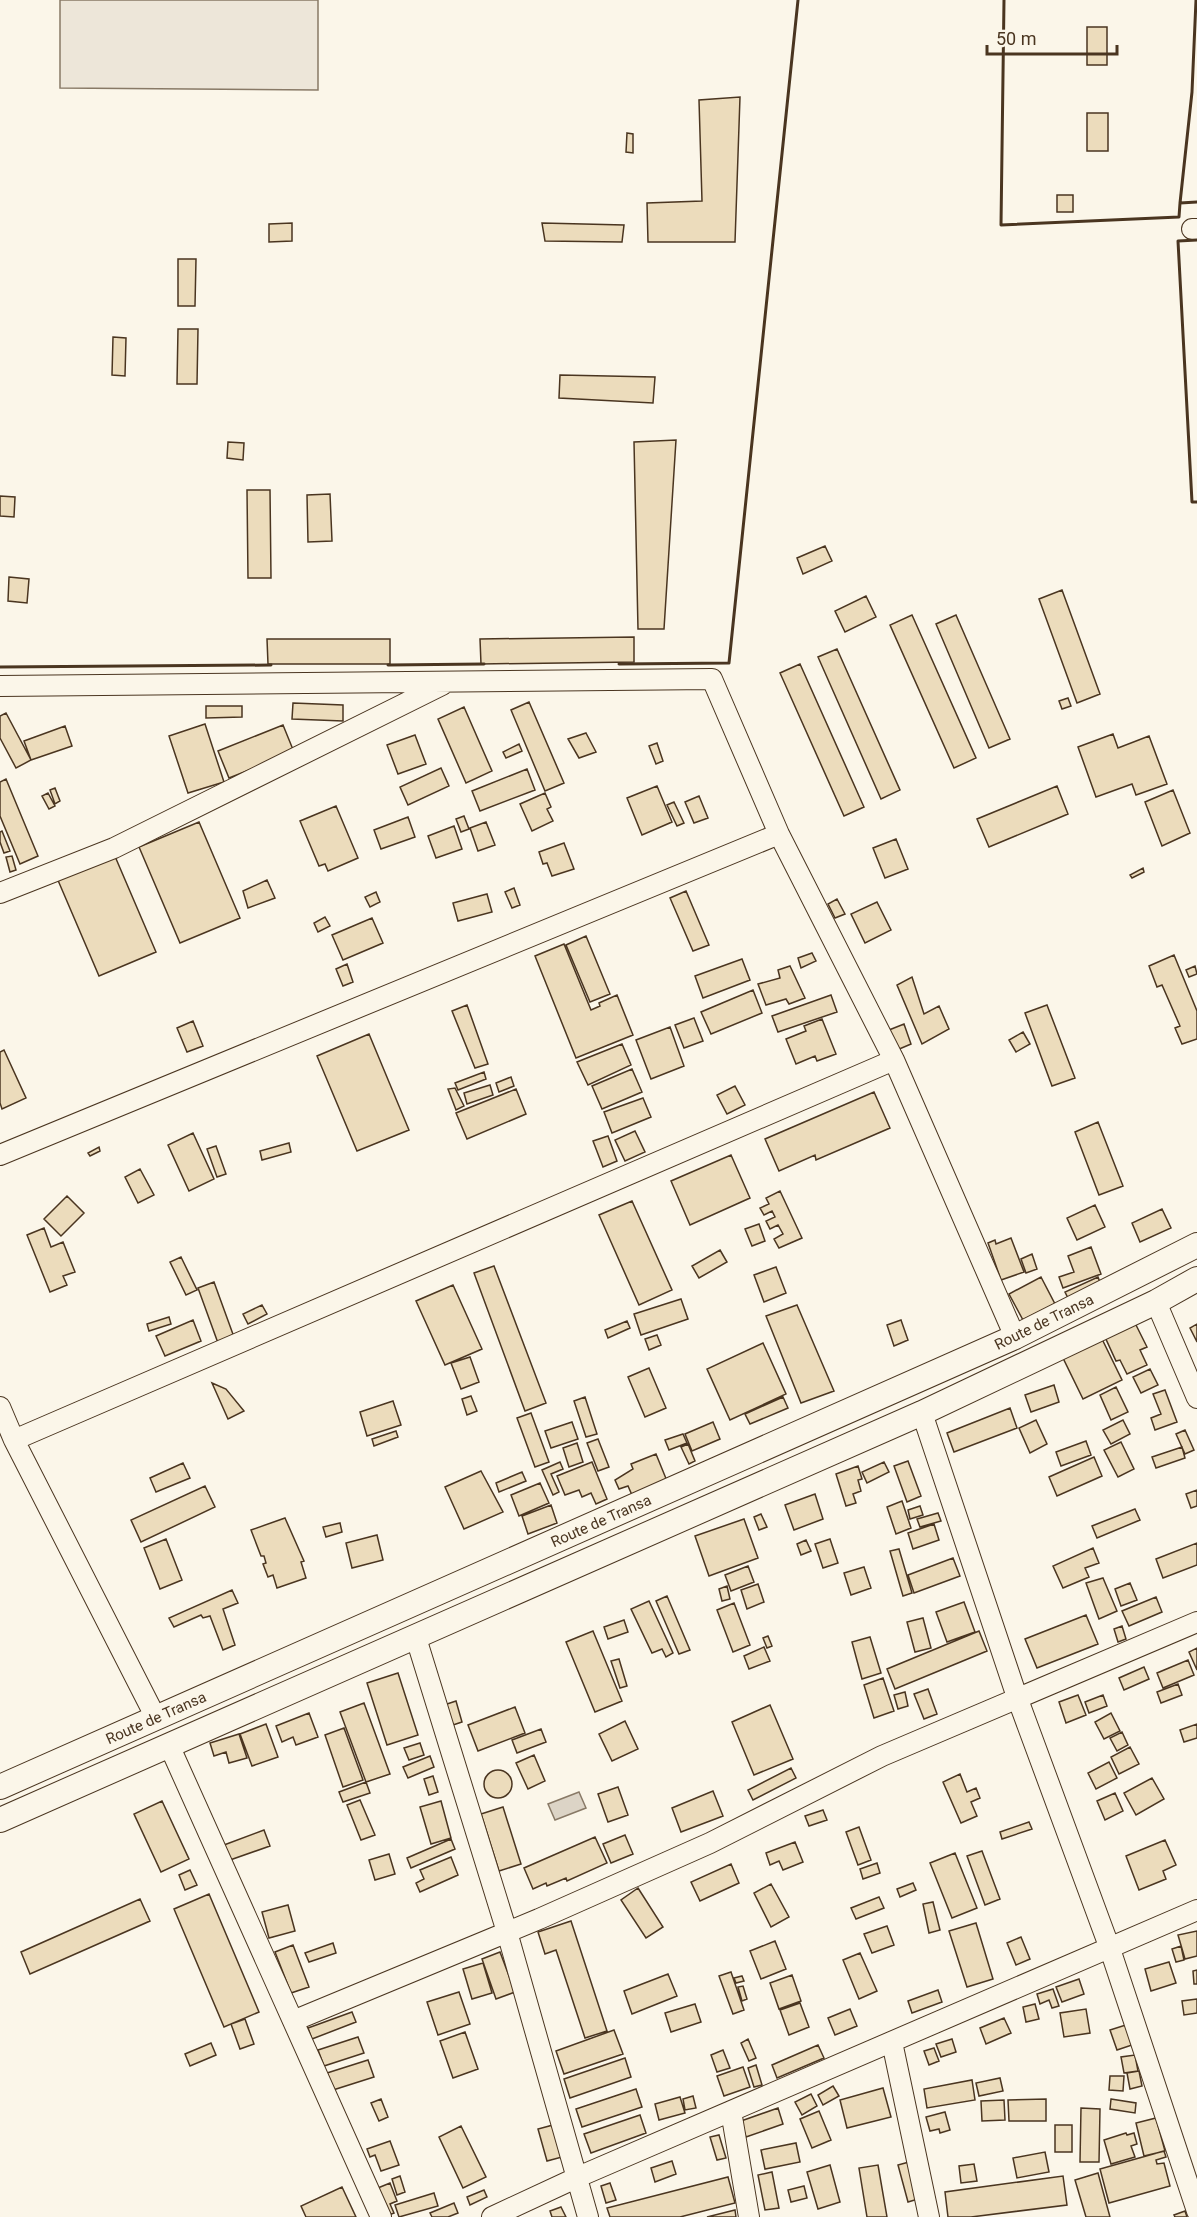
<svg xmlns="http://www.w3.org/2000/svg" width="1197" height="2217" viewBox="0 0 1197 2217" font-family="Roboto,sans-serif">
<rect width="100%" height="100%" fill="#fbf6e9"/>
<path fill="#ede6d9" stroke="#887966" stroke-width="1.5" d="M60,0H318V90L60,88Z"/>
<path fill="#dcd4c6" stroke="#887966" stroke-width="1.5" d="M579,1792L586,1808L555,1820L548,1804Z"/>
<path fill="#ecdcbc" stroke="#4a3520" stroke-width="1.5" d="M1087,27H1107V65H1087Z
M740,97L735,242H648L647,203L702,201L699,100Z
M1087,113H1108V151H1087Z
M627,133L633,134V153L626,152Z
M1057,195H1073V212H1057Z
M292,223V241L269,242V224Z
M542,223L624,225L622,242L545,241Z
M178,259H196L195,306H178Z
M178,329H198L197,384H177Z
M113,337L126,338L125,376L112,375Z
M560,375L655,377L653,403L559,398Z
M676,440L664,629H638L634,442Z
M228,442L244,443L243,460L227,458Z
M247,490H270L271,578H248Z
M330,494L332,541L308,542L307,495Z
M0,496L15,497L14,517L0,516Z
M825,546L832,561L803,574L797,558Z
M9,577L29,579L27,603L8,601Z
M1062,590L1100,694L1077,703L1039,599Z
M866,596L876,617L845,632L835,611Z
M912,615L976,758L954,768L890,625Z
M956,615L1010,739L989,748L936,624Z
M634,637V662L481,664L480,639Z
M267,639H390V664H268Z
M837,649L900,790L881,799L818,657Z
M800,664L864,807L844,816L780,673Z
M1068,698L1071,706L1062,709L1059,701Z
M529,702L564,783L545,791L511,710Z
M293,703L343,705V721L292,719Z
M206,706H242V717L206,718Z
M464,707L492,771L466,783L438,719Z
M6,713L31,760L16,768L0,738V716Z
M205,724L224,782L188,793L169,736Z
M283,725L294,752L229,778L218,751Z
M65,726L72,746L31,760L24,741Z
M586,733L596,752L579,758L568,739Z
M1113,734L1118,748L1149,736L1167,784L1136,795L1132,784L1096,797L1078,747Z
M415,735L426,764L398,774L387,745Z
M657,743L663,761L656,764L649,746Z
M519,744L522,751L506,758L503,752Z
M441,768L449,786L408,805L400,787Z
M527,769L535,790L480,811L472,791Z
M6,779L38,856L20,864L0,816V782Z
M657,786L672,822L642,835L627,798Z
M1057,786L1068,814L989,847L977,819Z
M55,788L60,801L55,804L50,790Z
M1173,790L1190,833L1162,846L1145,802Z
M48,793L55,806L49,809L42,796Z
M545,793L551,807L547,809L553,821L532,831L520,804Z
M699,796L708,818L694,823L685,802Z
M674,802L684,823L677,826L667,805Z
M336,806L358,858L328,871L325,864L319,866L300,821Z
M464,816L469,829L461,832L456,819Z
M408,817L415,837L381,849L374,830Z
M199,822L240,918L180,943L139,847Z
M486,822L495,845L478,851L470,828Z
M454,826L462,849L436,858L428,836Z
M2,831L10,851L4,853L0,842V832Z
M896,839L908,869L885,878L873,848Z
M564,843L574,869L552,876L547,863L543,864L539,852Z
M114,854L156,952L99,976L57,878Z
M12,856L16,870L10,872L6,857Z
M1143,868L1144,872L1132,878L1130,875Z
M267,880L275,898L248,908L243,891Z
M514,888L520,905L512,908L505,892Z
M686,891L709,945L693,951L670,898Z
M376,892L380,902L370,907L365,897Z
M487,894L492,912L458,921L453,903Z
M837,899L845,914L835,918L828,904Z
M877,902L891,930L865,943L851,914Z
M325,917L330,926L318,932L314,923Z
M372,918L383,943L343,960L332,935Z
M586,936L610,994L590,1002L566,945Z
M564,944L591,1010L600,1006L599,1003L617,995L633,1035L576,1058L535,956Z
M812,953L816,961L801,968L798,958Z
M1174,955L1197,1011V1039L1182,1044L1175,1028L1180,1026L1162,985L1157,987L1149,966Z
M742,959L750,980L703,998L695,976Z
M347,964L353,982L343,986L336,969Z
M790,966L805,998L789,1004L786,999L766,1005L758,984L780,978L778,970Z
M1195,966L1197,974L1189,977L1186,970Z
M912,977L924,1014L939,1006L949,1029L922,1044L897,985Z
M753,990L762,1013L711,1034L701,1012Z
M831,995L837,1012L778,1032L772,1016Z
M467,1005L488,1064L475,1068L452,1011Z
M1047,1005L1075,1078L1052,1086L1025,1013Z
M694,1018L703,1041L684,1048L675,1025Z
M822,1019L836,1054L817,1061L815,1056L796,1064L786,1039L806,1031L804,1026Z
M193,1021L203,1046L187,1052L177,1028Z
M904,1024L911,1044L897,1050L889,1030Z
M670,1027L684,1066L651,1079L636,1040Z
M1023,1032L1030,1044L1016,1052L1009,1040Z
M369,1034L409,1130L357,1151L317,1056Z
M622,1044L631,1065L588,1085L577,1062Z
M4,1050L26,1098L2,1109L0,1103V1052Z
M632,1069L642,1092L602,1109L592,1086Z
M484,1072L486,1079L458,1090L455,1083Z
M511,1077L514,1086L499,1092L496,1083Z
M490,1085L493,1095L467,1104L464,1093Z
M735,1086L745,1105L727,1114L717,1095Z
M455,1088L464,1106L456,1110L448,1089Z
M516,1089L526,1114L467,1139L456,1113Z
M874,1092L890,1128L816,1160L815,1155L779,1171L765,1139Z
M643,1098L651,1117L612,1133L604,1112Z
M1098,1122L1123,1186L1099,1195L1075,1132Z
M635,1131L645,1152L625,1161L615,1140Z
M193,1133L214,1179L189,1191L168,1145Z
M608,1136L617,1161L603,1167L593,1141Z
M289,1143L291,1152L262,1160L260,1151Z
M216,1146L226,1174L217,1177L207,1149Z
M99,1147L100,1151L90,1156L88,1153Z
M731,1155L750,1198L690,1225L671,1181Z
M140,1169L154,1195L138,1203L125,1177Z
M780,1191L802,1238L779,1248L774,1239L783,1234L778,1225L770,1229L766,1221L775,1217L772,1211L764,1215L760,1208L769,1204L766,1198Z
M67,1196L84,1213L61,1236L44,1219Z
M632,1201L672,1290L639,1305L599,1215Z
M1095,1205L1105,1227L1077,1240L1067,1218Z
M1162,1209L1171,1228L1140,1242L1132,1223Z
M759,1224L765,1241L752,1246L745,1229Z
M44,1228L51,1247L63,1242L75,1272L63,1276L67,1285L50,1292L27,1235Z
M1011,1238L1024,1272L1001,1280L988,1243L995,1240L996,1244Z
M1091,1247L1101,1274L1063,1288L1059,1277L1074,1272L1068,1256Z
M720,1250L727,1262L699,1278L692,1266Z
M1032,1254L1037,1269L1026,1273L1021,1259Z
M181,1257L197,1290L186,1295L170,1262Z
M494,1266L546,1403L525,1411L474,1273Z
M776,1267L786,1293L764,1302L754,1275Z
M1041,1277L1055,1304L1023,1320L1009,1294Z
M1098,1277L1101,1285L1069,1300L1065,1292Z
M214,1282L234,1337L218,1343L198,1288Z
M453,1285L482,1349L445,1365L416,1301Z
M681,1299L688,1319L641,1335L634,1314Z
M262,1305L267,1314L248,1324L243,1314Z
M797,1305L834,1391L801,1403L766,1316Z
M169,1317L171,1324L149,1331L147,1324Z
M193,1320L201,1341L165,1356L156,1336Z
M901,1320L908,1340L894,1346L887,1325Z
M627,1321L630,1328L608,1338L605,1330Z
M1135,1323L1147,1347L1140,1350L1147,1365L1127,1374L1120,1360L1116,1361L1105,1337Z
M1197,1324V1342L1190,1328Z
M657,1335L661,1345L649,1350L645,1339Z
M1102,1339L1122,1380L1083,1399L1063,1358Z
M763,1343L786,1394L730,1420L707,1369Z
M470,1357L479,1382L461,1389L451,1363Z
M649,1368L666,1408L645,1417L628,1377Z
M1150,1369L1158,1385L1141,1393L1133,1377Z
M212,1383L226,1389L244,1411L228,1419Z
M1054,1385L1059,1402L1031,1412L1025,1395Z
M1116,1387L1128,1412L1111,1420L1100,1395Z
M1165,1390L1177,1422L1155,1430L1151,1418L1161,1414L1153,1394Z
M471,1396L477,1411L467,1415L462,1399Z
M585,1397L597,1434L586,1437L574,1401Z
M783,1397L788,1408L750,1424L745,1414Z
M393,1401L401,1425L367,1436L360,1412Z
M1010,1408L1017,1428L954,1452L947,1433Z
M531,1413L549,1462L535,1467L517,1418Z
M1036,1420L1047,1444L1030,1453L1019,1428Z
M1123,1420L1130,1434L1111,1444L1103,1430Z
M572,1422L578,1439L551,1448L545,1431Z
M713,1422L720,1439L692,1451L685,1434Z
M1185,1430L1194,1450L1185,1454L1176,1434Z
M396,1431L398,1437L374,1446L372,1439Z
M683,1434L687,1443L669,1450L665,1440Z
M598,1439L609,1467L598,1471L587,1443Z
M1086,1441L1091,1455L1061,1466L1056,1452Z
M1121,1442L1134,1469L1118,1477L1104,1450Z
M577,1443L583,1462L569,1467L563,1448Z
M688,1444L695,1461L689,1464L681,1447Z
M1182,1447L1185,1458L1156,1468L1152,1457Z
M656,1454L667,1481L632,1495L628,1486L619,1489L615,1480L633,1469L631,1464Z
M1094,1457L1102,1476L1057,1496L1049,1477Z
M908,1461L921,1496L907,1502L894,1466Z
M560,1462L563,1469L551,1474L559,1492L553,1495L542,1470Z
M592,1462L607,1499L596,1504L591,1493L582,1497L579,1490L565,1495L557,1476Z
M884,1462L889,1472L867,1483L862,1472Z
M183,1463L190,1478L156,1492L150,1478Z
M858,1466L862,1479L858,1480L861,1491L853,1494L856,1503L846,1506L836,1474Z
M481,1471L503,1512L464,1529L445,1487Z
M522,1472L526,1481L499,1492L496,1483Z
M540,1483L549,1503L519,1516L511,1495Z
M205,1486L215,1507L141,1542L131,1520Z
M1197,1490V1506L1191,1508L1186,1494Z
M815,1494L823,1519L794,1530L785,1505Z
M902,1501L911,1528L896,1534L887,1507Z
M551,1505L557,1523L528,1534L522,1516Z
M920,1506L923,1515L910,1519L908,1510Z
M1135,1509L1140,1520L1097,1538L1092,1526Z
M938,1513L941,1521L920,1527L917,1519Z
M761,1514L767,1527L759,1530L754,1517Z
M285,1518L304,1561L301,1562L306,1578L277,1588L273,1575L268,1577L263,1564L266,1563L264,1556H261L251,1530Z
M744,1519L758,1558L709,1576L695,1536Z
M340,1523L342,1532L326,1537L323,1527Z
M934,1524L939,1540L913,1549L908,1533Z
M377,1535L383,1560L352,1568L346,1543Z
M166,1539L182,1580L160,1589L144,1548Z
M830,1539L838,1563L823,1568L815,1544Z
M806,1540L811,1551L801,1555L797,1544Z
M1197,1543V1565L1163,1578L1156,1559Z
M1093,1548L1099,1563L1085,1568L1089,1577L1063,1588L1053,1566Z
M899,1549L912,1593L903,1596L890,1551Z
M953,1558L960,1576L914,1593L908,1575Z
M748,1566L754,1582L731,1591L725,1575Z
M864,1567L871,1588L851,1595L844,1573Z
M1103,1578L1117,1611L1099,1619L1086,1583Z
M1130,1583L1137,1600L1121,1606L1115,1589Z
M758,1584L764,1602L747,1609L741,1590Z
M727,1586L730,1599L722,1601L719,1589Z
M232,1590L238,1603L223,1609L235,1645L223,1650L210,1616L203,1618L201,1615L174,1627L169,1618Z
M667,1596L690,1650L679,1654L656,1601Z
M1156,1597L1162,1612L1129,1626L1122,1611Z
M649,1601L673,1653L666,1657L662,1649L652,1653L631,1609Z
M964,1602L975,1632L947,1642L936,1612Z
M734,1603L750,1645L733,1652L717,1610Z
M1086,1615L1098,1644L1037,1668L1025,1639Z
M923,1618L931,1648L915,1652L907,1622Z
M624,1620L628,1632L608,1639L604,1627Z
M1122,1626L1126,1639L1118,1642L1114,1629Z
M593,1631L622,1701L595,1712L566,1642Z
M979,1631L987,1651L895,1689L887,1669Z
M768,1636L772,1646L767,1648L763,1638Z
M870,1637L881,1673L862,1679L852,1642Z
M764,1647L770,1661L749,1669L744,1656Z
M1197,1648V1670L1189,1652Z
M619,1659L627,1686L620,1688L611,1661Z
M1188,1660L1194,1675L1163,1688L1157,1673Z
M1144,1667L1149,1679L1124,1690L1119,1678Z
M398,1673L418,1735L387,1745L367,1683Z
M883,1678L894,1711L874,1718L864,1685Z
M1178,1684L1182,1695L1161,1703L1157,1692Z
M928,1689L937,1714L924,1719L914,1694Z
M905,1692L908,1706L898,1709L894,1695Z
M1078,1695L1086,1715L1066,1723L1059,1702Z
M1103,1695L1107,1706L1089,1713L1085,1702Z
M456,1701L462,1722L450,1726L444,1705Z
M364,1703L390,1774L366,1782L340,1712Z
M770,1705L793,1759L754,1775L732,1722Z
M515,1707L525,1733L478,1751L468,1725Z
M309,1713L318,1737L296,1745L293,1737L282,1742L276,1726Z
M1111,1713L1120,1731L1104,1739L1095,1722Z
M625,1721L638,1749L612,1761L599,1734Z
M266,1724L278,1757L252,1766L240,1734Z
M1197,1724V1738L1184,1742L1180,1730Z
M344,1728L363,1780L343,1787L325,1735Z
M541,1729L546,1742L517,1753L512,1740Z
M1122,1732L1128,1745L1117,1751L1110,1738Z
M239,1734L247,1758L229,1763L226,1752L214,1756L210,1743Z
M420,1743L424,1755L409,1760L404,1748Z
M1130,1747L1139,1764L1119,1774L1111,1757Z
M534,1755L545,1781L528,1789L516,1763Z
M430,1756L434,1767L408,1778L403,1767Z
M1109,1762L1117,1778L1096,1789L1088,1773Z
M791,1768L796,1778L753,1800L748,1790Z
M484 1784a14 14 0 1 1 28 0a14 14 0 1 1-28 0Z
M960,1774L967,1792L976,1788L980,1798L971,1802L977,1816L961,1823L943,1782Z
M433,1776L438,1792L429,1795L424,1779Z
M1152,1778L1164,1799L1136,1815L1124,1793Z
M366,1782L370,1793L343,1802L339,1792Z
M618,1787L628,1815L608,1822L598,1794Z
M713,1791L723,1816L681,1832L672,1808Z
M1115,1793L1123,1811L1105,1820L1097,1801Z
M360,1800L375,1835L361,1840L347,1805Z
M162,1801L189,1859L161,1872L134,1814Z
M441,1801L451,1838L431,1844L420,1807Z
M503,1807L521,1864L499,1871L481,1814Z
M823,1810L827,1820L809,1826L805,1816Z
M1029,1822L1032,1829L1002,1839L1000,1832Z
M859,1827L871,1860L858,1865L846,1832Z
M264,1830L270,1846L230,1860L224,1845Z
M625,1835L633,1854L611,1863L603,1844Z
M595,1837L607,1863L567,1881L566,1878L547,1886L546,1883L533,1889L524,1868Z
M451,1839L455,1849L411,1868L407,1858Z
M1165,1840L1176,1865L1163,1871L1166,1879L1139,1890L1126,1856Z
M795,1842L803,1862L783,1870L779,1861L770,1865L766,1853Z
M982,1851L1000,1899L985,1905L967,1856Z
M955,1853L977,1908L952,1918L930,1863Z
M389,1854L395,1874L375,1880L369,1860Z
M451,1857L458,1875L420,1892L416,1883L424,1879L420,1870Z
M877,1863L880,1873L863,1879L860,1869Z
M731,1864L739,1883L700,1901L691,1882Z
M190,1870L197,1885L185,1890L179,1875Z
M913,1883L916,1890L900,1897L897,1889Z
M771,1884L789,1917L771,1927L754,1893Z
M638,1888L663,1927L646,1938L621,1900Z
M209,1894L259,2012L224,2027L174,1909Z
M879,1897L884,1908L856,1919L851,1908Z
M140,1899L150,1921L30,1974L21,1952Z
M933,1902L940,1930L929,1933L923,1904Z
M288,1905L295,1931L269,1938L262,1912Z
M571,1921L607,2031L585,2038L556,1950L545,1954L538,1932Z
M976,1923L993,1979L967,1987L949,1931Z
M887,1926L894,1945L872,1953L864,1934Z
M1197,1931V1956L1185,1959L1178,1935Z
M1021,1937L1030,1959L1016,1965L1007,1943Z
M775,1941L786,1969L761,1979L750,1951Z
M333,1943L336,1953L309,1962L305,1953Z
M293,1945L309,1987L291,1993L275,1952Z
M1181,1946L1184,1960L1176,1962L1172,1949Z
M500,1952L515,1992L496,1999L482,1959Z
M860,1953L877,1991L859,1999L843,1960Z
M1169,1962L1176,1983L1151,1991L1145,1969Z
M483,1963L492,1993L472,1999L463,1969Z
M1197,1970V1984H1194L1193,1971Z
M731,1972L744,2010L733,2014L719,1976Z
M668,1974L677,1996L632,2014L624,1991Z
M792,1975L801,2001L779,2009L770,1983Z
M742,1976L744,1981L736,1983L734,1978Z
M1079,1979L1084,1994L1062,2002L1056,1987Z
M743,1986L747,1999L742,2001L738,1987Z
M1053,1989L1059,2006L1052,2008L1049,2000L1040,2004L1037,1994Z
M938,1990L942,2002L912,2013L908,2001Z
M459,1992L470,2024L438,2035L427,2002Z
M1197,1999V2013L1184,2015L1182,2001Z
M800,2003L809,2027L789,2035L780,2010Z
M695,2004L701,2022L671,2032L665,2013Z
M1035,2004L1039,2019L1026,2022L1023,2007Z
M850,2009L857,2026L835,2035L828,2018Z
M1086,2009L1090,2033L1064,2037L1060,2013Z
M352,2012L356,2022L312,2039L308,2028Z
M1004,2018L1011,2033L986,2044L980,2028Z
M245,2019L254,2044L240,2049L231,2024Z
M1132,2023V2045L1117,2050L1110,2030Z
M614,2030L623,2054L564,2074L556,2051Z
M465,2032L478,2069L453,2078L440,2041Z
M358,2037L364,2053L324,2066L318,2050Z
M748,2039L756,2058L749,2061L741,2043Z
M952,2039L956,2052L941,2057L936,2044Z
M211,2043L216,2055L190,2066L185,2054Z
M818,2045L824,2058L777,2078L772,2065Z
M934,2048L939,2061L929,2065L924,2051Z
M723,2050L730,2068L717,2072L711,2055Z
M1135,2055L1138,2071L1124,2073L1121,2057Z
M625,2058L631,2077L570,2098L564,2079Z
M368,2060L374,2077L333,2090L327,2073Z
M756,2065L762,2085L754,2087L748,2068Z
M743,2067L750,2087L724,2096L717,2076Z
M1139,2071L1142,2086L1130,2089L1127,2073Z
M1110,2076H1124L1123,2091L1109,2090Z
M1000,2078L1003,2091L979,2096L976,2083Z
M972,2080L975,2100L927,2108L924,2089Z
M833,2086L839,2096L823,2105L818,2095Z
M883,2088L891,2117L847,2128L840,2100Z
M636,2089L642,2107L582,2127L576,2109Z
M811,2094L817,2106L802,2115L795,2102Z
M693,2096L696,2108L685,2110L683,2099Z
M680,2097L685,2113L659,2120L655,2104Z
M381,2099L388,2117L379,2121L371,2103Z
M1046,2099V2121H1009L1008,2100Z
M1111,2099L1136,2103L1135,2113L1110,2109Z
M1004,2100L1005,2120L982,2121L981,2101Z
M778,2108L783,2124L746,2137L741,2121Z
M1081,2108L1100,2109L1099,2162H1080Z
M819,2111L831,2140L812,2148L800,2119Z
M945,2112L950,2130L940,2133L939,2129L930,2131L926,2117Z
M640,2115L646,2133L591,2153L584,2134Z
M1156,2118L1165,2151L1144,2156L1136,2123Z
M553,2125L562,2157L547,2161L538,2129Z
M1055,2125H1072V2152H1055Z
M461,2126L486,2177L463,2188L439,2137Z
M1126,2133L1127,2135L1134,2133L1137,2144L1131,2146L1135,2157L1111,2164L1104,2140Z
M719,2135L726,2158L717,2160L710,2137Z
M390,2141L399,2165L381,2171L375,2155L370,2157L367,2149Z
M796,2143L800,2162L765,2169L761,2150Z
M1164,2151L1166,2157L1156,2160L1157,2164L1164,2163L1170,2186L1109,2203L1100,2169Z
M1045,2152L1049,2172L1017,2178L1013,2158Z
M672,2161L676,2174L655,2182L651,2168Z
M909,2162L918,2199L908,2202L898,2165Z
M974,2164L977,2181L961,2183L959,2166Z
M830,2165L840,2202L818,2209L807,2172Z
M878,2165L887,2217H867L859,2168Z
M772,2172L779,2208L765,2210L758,2175Z
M1098,2173L1110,2217H1086L1075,2180Z
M400,2176L405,2192L397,2195L392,2179Z
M1063,2176L1067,2205L971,2217H948L945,2192Z
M728,2177L735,2203L680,2217H610L607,2208Z
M390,2183L397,2201L390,2204L394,2213L383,2217L373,2190Z
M610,2183L616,2200L606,2203L601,2186Z
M804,2186L807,2198L791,2202L788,2190Z
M342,2187L356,2217H306L301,2206Z
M484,2190L487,2197L470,2205L467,2197Z
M434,2193L438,2206L399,2217L395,2205Z
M454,2203L458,2213L448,2217H432L430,2213Z
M561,2207L566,2217H552L550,2211Z
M735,2210L736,2217H707Z
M1185,2211L1187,2217H1175L1174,2215Z"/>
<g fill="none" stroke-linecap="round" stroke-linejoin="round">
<g stroke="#4a3520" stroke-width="22">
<path id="minor" d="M1192,229H1197
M0,686L712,679L779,834L894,1060L1015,1337
M0,893L114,848L442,685
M0,1155L779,834
M1156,1302L1197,1398
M0,1407L14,1440L156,1718
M922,1413L1017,1697L1109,1946L1197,2211
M14,1440L894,1060
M416,1638L507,1932L588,2217
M169,1745L381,2217
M293,2021L539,1919L710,1843L882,1756L1197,1622
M892,2042L929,2217
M731,2111L749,2217
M492,2217L578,2177L1197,1910"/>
</g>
<g stroke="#4a3520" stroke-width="26">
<path id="major" d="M0,1787L1015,1337L1197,1245
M0,1820L922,1413L1156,1302L1197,1279"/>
</g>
<use href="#minor" stroke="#fbf6e9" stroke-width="20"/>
<use href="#major" stroke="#fbf6e9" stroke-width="24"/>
<path stroke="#4a3520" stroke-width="3" d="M1004,0L1001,225L1179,217L1180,203L1197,202
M1180,203L1192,92L1196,0
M1197,240L1178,241L1192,502H1197
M619,664L729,663L798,0
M388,665L484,664
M0,667L271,665"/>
</g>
<g text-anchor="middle" stroke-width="4.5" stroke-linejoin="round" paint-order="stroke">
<g font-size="15" fill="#4a3520" stroke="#fbf6e9">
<text transform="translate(1044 1322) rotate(-26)" y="5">Route de Transa</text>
<text transform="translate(601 1521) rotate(-24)" y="5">Route de Transa</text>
<text transform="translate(156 1718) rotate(-24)" y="5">Route de Transa</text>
</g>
</g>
<path d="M987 45v9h130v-9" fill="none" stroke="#4a3520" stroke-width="3"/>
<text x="996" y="45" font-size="18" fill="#4a3520" stroke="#fbf6e9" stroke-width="4.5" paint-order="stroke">50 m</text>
</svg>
